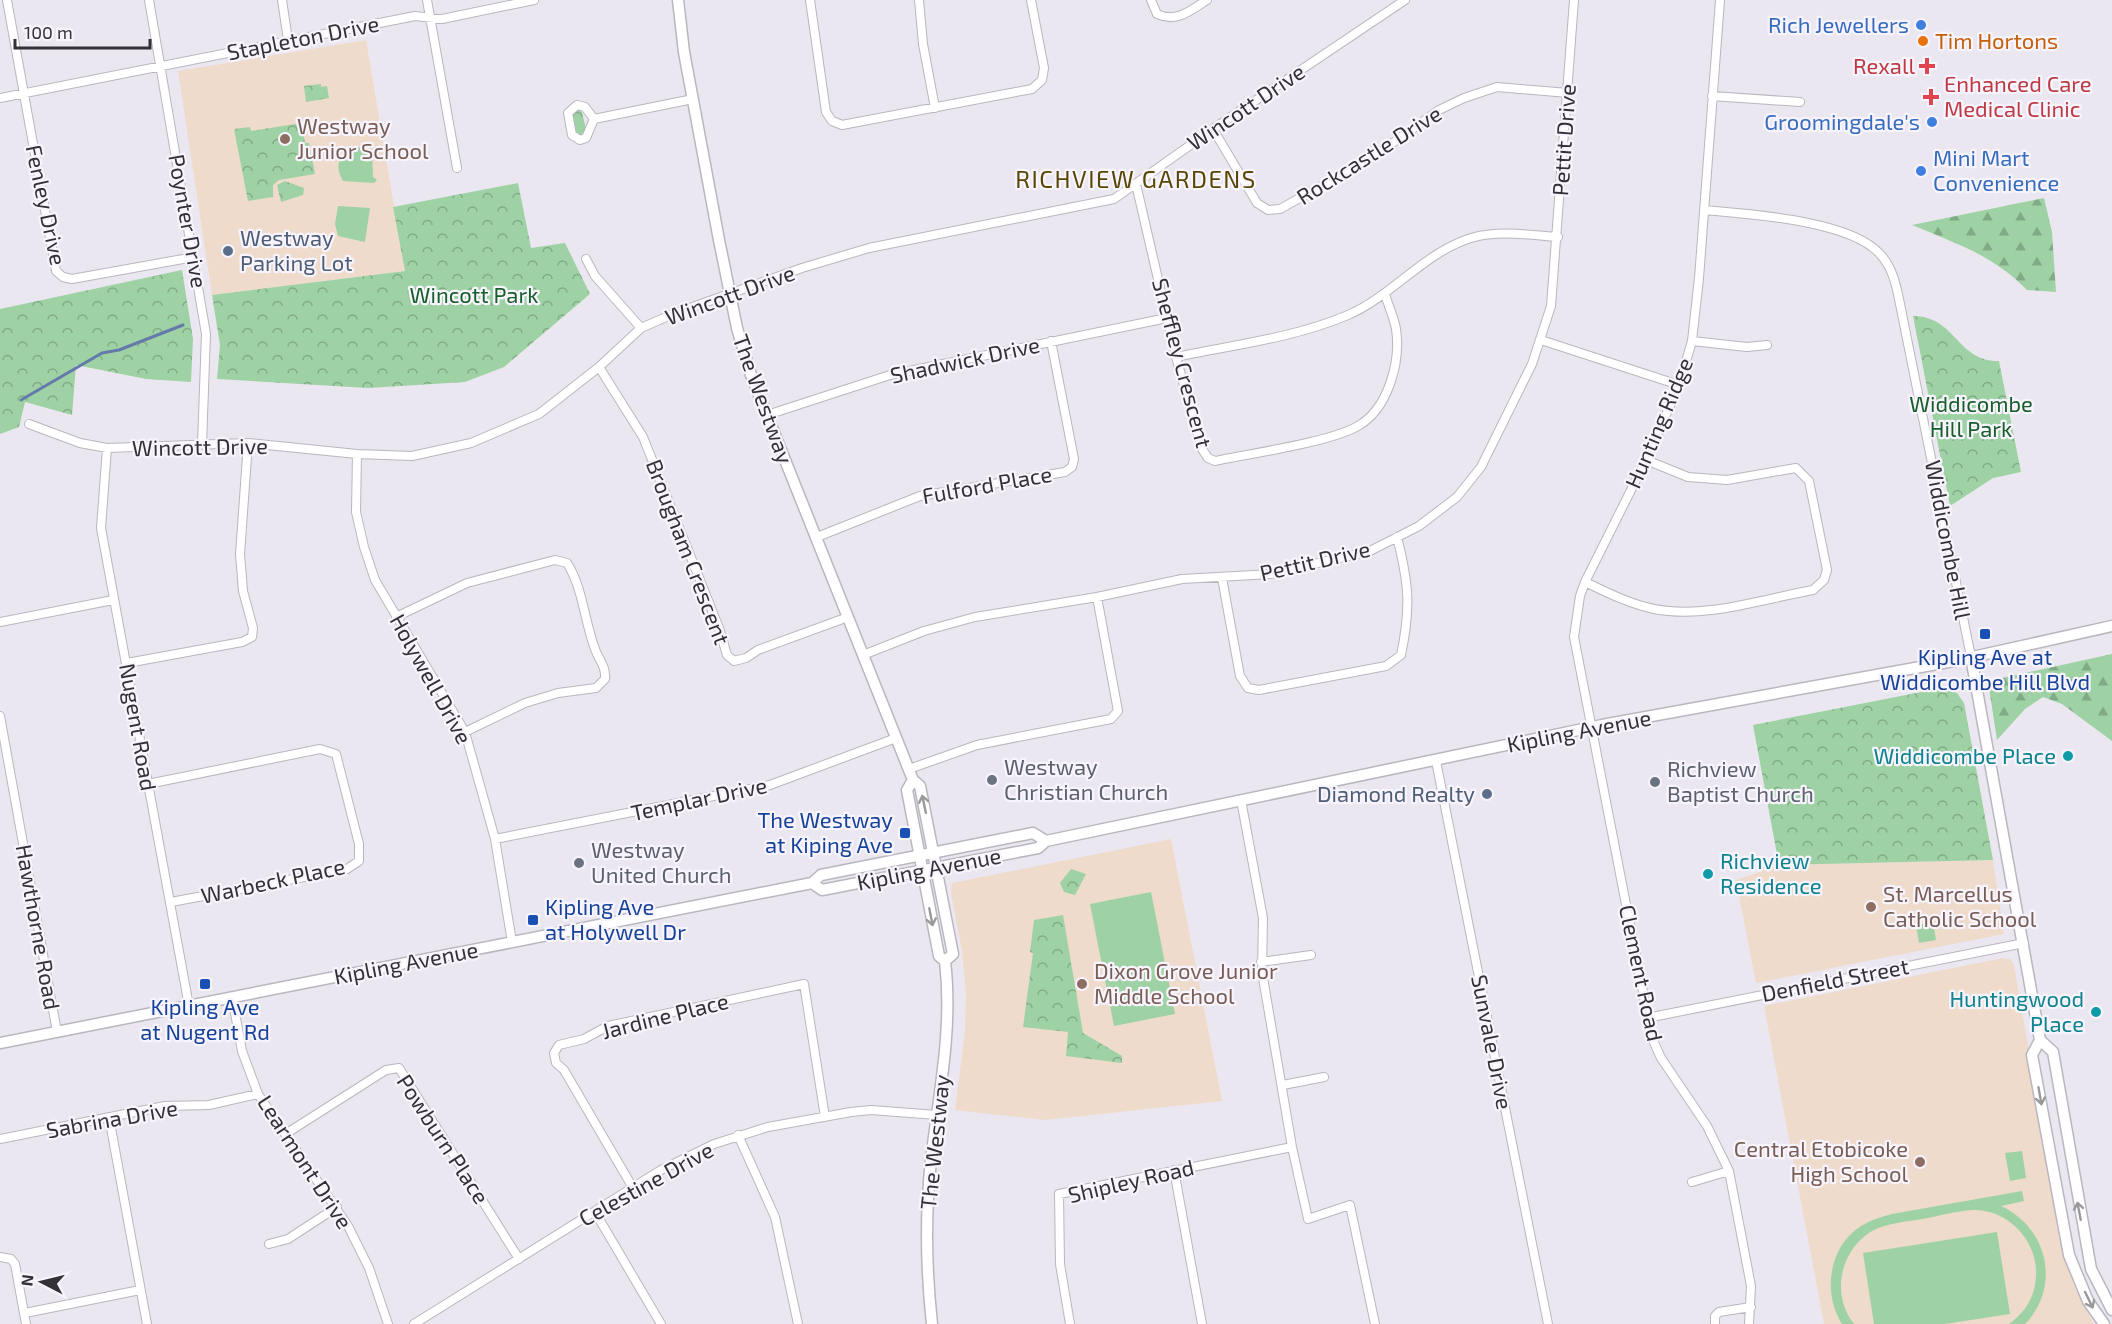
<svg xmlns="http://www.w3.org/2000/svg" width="2112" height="1324" viewBox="0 0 2112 1324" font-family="'Exo 2',sans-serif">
<defs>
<pattern id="forest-firs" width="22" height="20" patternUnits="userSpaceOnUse" patternTransform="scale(1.5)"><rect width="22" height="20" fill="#9ed2a4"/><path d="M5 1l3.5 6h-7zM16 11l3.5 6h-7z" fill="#81ab86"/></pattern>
<pattern id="park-crowns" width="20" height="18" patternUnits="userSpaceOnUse" patternTransform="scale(1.5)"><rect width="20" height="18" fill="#9ed2a4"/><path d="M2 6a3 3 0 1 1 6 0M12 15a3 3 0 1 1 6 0" fill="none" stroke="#81ab86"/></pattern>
</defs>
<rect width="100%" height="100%" fill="#ebe7f0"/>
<path fill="#eedbcb" d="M366,40L405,271L212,295L178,71Z
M1171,839L1222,1101L1045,1120L955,1110L965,1031L966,993L962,952L951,893L952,883Z
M1993,860L2004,934L1756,983L1736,880L1779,865Z
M2003,958L2010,959L2014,965L2065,1257L2075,1288L2094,1324H1824L1764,1006Z"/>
<path fill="url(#forest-firs)" d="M2044,198L2052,232L2056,292L2027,290C1993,255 1955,243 1912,225Z
M2112,654V741L2062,704L2043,697L2025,709L1997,740L1988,681Z"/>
<path fill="url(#park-crowns)" d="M321,84V87L327,86L329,98L306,102L304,86Z
M577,109L582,112L586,129L581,135L575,131L571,115Z
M302,123L305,143H309L315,174L279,180L273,185V197L248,201L234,129L250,127L251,131Z
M285,181L304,188L303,195L281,202L277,185Z
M518,183L531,248L565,243L590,294L504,367L465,382L368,388L217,379L220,345L212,295L405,271L393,207Z
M182,270L193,339L191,382L146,379L76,365L72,415L25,402L19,427L0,434V309Z
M1913,316C1956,316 1957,362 1999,361L2021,472L1993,478L1950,506Z
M1942,688L1957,693L1964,703L1993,860L1779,865L1753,725Z
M1071,869L1086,874L1075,895L1064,892L1060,883Z
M1063,915L1083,1033L1122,1056V1063L1066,1056L1068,1032L1023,1027L1033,953L1030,952L1034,920Z"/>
<path fill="#9ed2a4" d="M357,147L372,149L373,177L377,180L374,183L343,181C333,163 340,154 357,147Z
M338,206L370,208L365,242L338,236L335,224Z
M1151,892L1175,1014L1114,1026L1090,904Z
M1933,922L1936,940L1919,943L1916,925Z
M2022,1151L2026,1178L2010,1181L2005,1153Z
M2022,1191L2024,1201L2001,1206C2047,1227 2062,1286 2025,1324H2009C2027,1311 2037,1293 2036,1270C2035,1237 2005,1209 1973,1210C1956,1211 1939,1216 1923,1219C1905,1222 1882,1223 1866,1235C1839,1256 1832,1296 1854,1324H1842C1822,1293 1829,1246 1861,1226C1871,1220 1881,1217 1892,1214Z
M1997,1232L2010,1314L1945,1324H1874L1863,1253Z"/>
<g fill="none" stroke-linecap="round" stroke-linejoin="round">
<path stroke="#657aab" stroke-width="3" d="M21,400L102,353L119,350L183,325"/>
<g stroke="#bab6bf" stroke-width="10">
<path id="street" d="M7,0L56,271L63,277L72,279L194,257
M149,0L206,334L202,444
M282,0L288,40
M427,0L457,168
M810,0L826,112L832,121L842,125L1032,89L1042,80L1044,68L1031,0
M919,0L923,44L935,108
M1151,0L1157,14C1176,23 1190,11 1207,0
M1720,0L1699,278L1692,341L1679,385L1646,460L1585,582L1580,596L1574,637L1652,1038L1661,1058L1707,1126L1729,1171L1751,1286L1749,1324
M1712,96L1800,102
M0,98L415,16L442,19L534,0
M594,119L586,138L580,140L572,135L568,113L577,105L585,107L594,119L693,99
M1213,129L1257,203L1268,210L1280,209L1373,157L1439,110L1464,98L1497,87L1568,93
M1136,184L1176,357L1202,449L1208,458L1215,461C1252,453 1328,443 1358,426C1388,409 1401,362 1396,329C1394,317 1388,305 1385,294
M1704,210C1748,214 1850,220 1880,254C1894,269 1897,289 1901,309L1971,657
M586,259L595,276L641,328
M1541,340L1679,385
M1692,341L1747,347L1767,345
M1176,357C1233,345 1294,338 1348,315C1392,296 1425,252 1471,238C1499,230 1530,235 1558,237
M599,367L643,437L719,628L727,655L734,661L746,658L758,650L848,617
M767,415L890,375L1167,318
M29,424L80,443L107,448L248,443L357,454L412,456L471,443L539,414L599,367L641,328L673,314L802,268L869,248L1114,199L1213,129L1405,0
M107,448L101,528L189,1006
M357,454L356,512L364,547L375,580L465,732L495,839L512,942
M817,537L920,496L1065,472L1072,467L1074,459L1051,341
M1222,578L1240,676L1248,688L1259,690L1386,666L1401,655C1411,608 1409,584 1397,537
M1585,582C1608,593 1630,604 1654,609C1706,619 1762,599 1813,590L1824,580L1827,570L1809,481L1796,468L1727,480L1688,477L1646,460
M396,617L467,583L555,560L567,563C583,588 584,620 595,649C599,661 606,665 605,679L596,688L558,693L525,703L465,732
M0,622L113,600
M863,655L924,631L975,617L1097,597L1182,579L1271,574L1370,551L1419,526L1457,497L1481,467L1532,364L1551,306L1574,0
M127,663L242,642L252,637L253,628L243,591L240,554L248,443
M0,716L57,1032
M1436,761L1548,1324
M909,769L977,745L1111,719L1118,711L1097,597
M148,784L320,749L336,754L359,844V861L347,869L171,902
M1241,800L1263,918L1262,972L1292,1147L1308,1219L1350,1205L1375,1324
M495,839L770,785L896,738
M1261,962L1311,955
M232,997L242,1051L258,1094L348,1226L369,1268L388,1324
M1647,1018L2024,943
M1283,1085L1324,1077
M109,1117L147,1324
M287,1133L386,1070L399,1068L519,1259
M738,1135L775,1217L798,1324
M0,1139L165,1106L209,1105L258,1094
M1174,1170L1202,1324
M1692,1182L1729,1171
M633,1188L564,1070L556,1063L554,1053L559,1045L584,1039L608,1026L804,984L825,1117
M595,1212L661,1324
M269,1244L288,1239L337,1207
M0,1257L11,1259L15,1264L26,1324
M25,1313L140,1290
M414,1324L661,1170L714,1144L768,1127L851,1112L871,1110L937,1115
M1070,1324L1060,1264L1059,1194L1292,1147
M1715,1324V1316L1719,1312L1751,1307"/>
</g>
<g stroke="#bab6bf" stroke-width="13">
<path id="secondary" d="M678,0L684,52L719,240L737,328L751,375L913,780L920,786L953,954L945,961
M1971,657L2040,1040L2032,1055L2069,1255L2088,1301L2104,1324
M913,780L907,790L939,956L945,961C953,1028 939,1093 931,1160C925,1215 926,1269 932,1324
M812,883L822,890L1038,848L1046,841L1602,725L1959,660L2112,626
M2040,1040L2053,1052L2091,1269L2112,1310
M0,1043L812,883L821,875L1033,833L1046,841"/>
</g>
<use href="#street" stroke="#fff" stroke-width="8"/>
<use href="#secondary" stroke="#fff" stroke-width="10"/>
</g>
<defs><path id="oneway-shaft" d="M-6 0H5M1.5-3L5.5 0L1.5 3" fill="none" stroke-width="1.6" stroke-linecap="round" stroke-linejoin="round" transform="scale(1.5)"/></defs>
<g stroke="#99989a">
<use href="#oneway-shaft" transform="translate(924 804) rotate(-102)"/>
<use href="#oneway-shaft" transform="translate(931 917) rotate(79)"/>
<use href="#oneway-shaft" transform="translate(2040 1096) rotate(80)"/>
<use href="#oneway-shaft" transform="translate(2079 1211) rotate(-101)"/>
<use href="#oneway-shaft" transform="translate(2089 1300) rotate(64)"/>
</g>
<g fill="#3f7fe0" stroke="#f8f4fe" stroke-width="2">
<circle cx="1921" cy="25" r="6"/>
<circle cx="1932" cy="122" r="6"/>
<circle cx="1921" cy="171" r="6"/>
</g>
<circle fill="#e8710a" stroke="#f8f4fe" stroke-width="2" cx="1923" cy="41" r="6"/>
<g fill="#e0444e" stroke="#f8f4fe" stroke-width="2">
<path d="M1924 57h6v6h6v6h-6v6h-6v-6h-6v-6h6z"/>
<path d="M1928 88h6v6h6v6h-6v6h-6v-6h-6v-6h6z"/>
</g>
<g fill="#8d6e63" stroke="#f8f4fe" stroke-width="2">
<circle cx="285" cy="139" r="6"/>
<circle cx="1871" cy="907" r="6"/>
<circle cx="1082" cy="984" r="6"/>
<circle cx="1920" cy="1162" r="6"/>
</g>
<g fill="#5c6f8a" stroke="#f8f4fe" stroke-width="2">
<circle cx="228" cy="251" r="6"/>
<circle cx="1487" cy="794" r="6"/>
</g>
<g fill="#1a4fb4" stroke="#f8f4fe" stroke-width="2">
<rect x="1979" y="628" width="12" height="12" rx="3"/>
<rect x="899" y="827" width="12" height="12" rx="3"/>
<rect x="527" y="914" width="12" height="12" rx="3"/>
<rect x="199" y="978" width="12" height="12" rx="3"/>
</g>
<g fill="#0f9aa8" stroke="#f8f4fe" stroke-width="2">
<circle cx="2068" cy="756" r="6"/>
<circle cx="1708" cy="874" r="6"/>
<circle cx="2096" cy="1012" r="6"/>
</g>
<g fill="#6b7280" stroke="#f8f4fe" stroke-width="2">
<circle cx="992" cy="780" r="6"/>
<circle cx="1655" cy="782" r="6"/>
<circle cx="579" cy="863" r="6"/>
</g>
<g text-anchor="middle" stroke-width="4.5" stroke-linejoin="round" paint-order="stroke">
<g font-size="22" fill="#366cbe" stroke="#f8f4fe" text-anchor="end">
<text x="1909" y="33">Rich Jewellers</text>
<text x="1920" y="130">Groomingdale's</text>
<text x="1933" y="166" text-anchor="start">Mini Mart<tspan x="1933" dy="25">Convenience</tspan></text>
</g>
<g font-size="22" fill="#333135" stroke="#f8f4fe">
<text transform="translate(303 38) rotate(-11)" y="8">Stapleton Drive</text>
<text transform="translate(1246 107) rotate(-34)" y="8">Wincott Drive</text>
<text transform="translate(1564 140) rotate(-86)" y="8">Pettit Drive</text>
<text transform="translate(1369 155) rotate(-32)" y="8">Rockcastle Drive</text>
<text transform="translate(46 205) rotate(78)" y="8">Fenley Drive</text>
<text transform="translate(188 221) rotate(80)" y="8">Poynter Drive</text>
<text transform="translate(730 295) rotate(-20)" y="8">Wincott Drive</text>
<text transform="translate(965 360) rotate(-12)" y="8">Shadwick Drive</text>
<text transform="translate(1182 363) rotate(75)" y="8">Sheffley Crescent</text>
<text transform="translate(763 399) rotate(70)" y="8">The Westway</text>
<text transform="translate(1659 423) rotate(-67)" y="8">Hunting Ridge</text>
<text transform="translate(200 447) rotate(-1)" y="8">Wincott Drive</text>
<text transform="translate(987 485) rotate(-10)" y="8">Fulford Place</text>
<text transform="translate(1948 540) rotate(79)" y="8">Widdicombe Hill</text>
<text transform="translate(688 552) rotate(69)" y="8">Brougham Crescent</text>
<text transform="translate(1315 561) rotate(-13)" y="8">Pettit Drive</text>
<text transform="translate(431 679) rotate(61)" y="8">Holywell Drive</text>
<text transform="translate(138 727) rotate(80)" y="8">Nugent Road</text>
<text transform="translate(1579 731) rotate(-11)" y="8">Kipling Avenue</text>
<text transform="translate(699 799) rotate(-12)" y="8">Templar Drive</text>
<text transform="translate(929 869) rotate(-11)" y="8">Kipling Avenue</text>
<text transform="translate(273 881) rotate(-12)" y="8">Warbeck Place</text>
<text transform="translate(38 927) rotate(80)" y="8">Hawthorne Road</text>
<text transform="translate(406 963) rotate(-11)" y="8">Kipling Avenue</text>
<text transform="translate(1641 973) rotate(78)" y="8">Clement Road</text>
<text transform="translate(1835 980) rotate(-11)" y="8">Denfield Street</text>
<text transform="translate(665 1016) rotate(-14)" y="8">Jardine Place</text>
<text transform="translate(1492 1042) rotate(79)" y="8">Sunvale Drive</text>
<text transform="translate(112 1119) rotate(-10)" y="8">Sabrina Drive</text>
<text transform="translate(443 1139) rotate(57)" y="8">Powburn Place</text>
<text transform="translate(935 1142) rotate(-84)" y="8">The Westway</text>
<text transform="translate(305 1162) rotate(57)" y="8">Learmont Drive</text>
<text transform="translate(1131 1181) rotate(-13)" y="8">Shipley Road</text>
<text transform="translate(646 1184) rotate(-29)" y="8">Celestine Drive</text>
</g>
<g font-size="22" fill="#c56008" stroke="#f8f4fe" text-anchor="start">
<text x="1935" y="49">Tim Hortons</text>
</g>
<g font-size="22" fill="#be3a42" stroke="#f8f4fe" text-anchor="end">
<text x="1915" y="74">Rexall</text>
<text x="1944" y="92" text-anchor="start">Enhanced Care<tspan x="1944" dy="25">Medical Clinic</tspan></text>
</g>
<g font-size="22" fill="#785e54" stroke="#f8f4fe" text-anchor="start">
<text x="297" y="134">Westway<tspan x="297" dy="25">Junior School</tspan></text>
<text x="1883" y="902">St. Marcellus<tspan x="1883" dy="25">Catholic School</tspan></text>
<text x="1094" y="979">Dixon Grove Junior<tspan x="1094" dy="25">Middle School</tspan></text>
<text x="1908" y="1157" text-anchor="end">Central Etobicoke<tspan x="1908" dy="25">High School</tspan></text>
</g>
<g font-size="22" fill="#4e5e75" stroke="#f8f4fe" text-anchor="start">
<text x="240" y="246">Westway<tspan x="240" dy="25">Parking Lot</tspan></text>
<text x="1475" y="802" text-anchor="end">Diamond Realty</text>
</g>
<g font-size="22" fill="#175e29" stroke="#f8f4fe">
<text x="474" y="303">Wincott Park</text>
<text x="1971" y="412">Widdicombe<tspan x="1971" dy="25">Hill Park</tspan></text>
</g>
<g font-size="22" fill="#164399" stroke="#f8f4fe">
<text x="1985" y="665">Kipling Ave at<tspan x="1985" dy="25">Widdicombe Hill Blvd</tspan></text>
<text x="893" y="828" text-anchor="end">The Westway<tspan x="893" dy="25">at Kiping Ave</tspan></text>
<text x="545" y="915" text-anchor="start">Kipling Ave<tspan x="545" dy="25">at Holywell Dr</tspan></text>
<text x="205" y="1015">Kipling Ave<tspan x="205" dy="25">at Nugent Rd</tspan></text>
</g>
<g font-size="22" fill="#0d838f" stroke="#f8f4fe" text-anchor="end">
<text x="2056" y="764">Widdicombe Place</text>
<text x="1720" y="869" text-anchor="start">Richview<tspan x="1720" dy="25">Residence</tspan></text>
<text x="2084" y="1007">Huntingwood<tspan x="2084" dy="25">Place</tspan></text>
</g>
<g font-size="22" fill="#5b616d" stroke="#f8f4fe" text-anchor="start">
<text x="1004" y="775">Westway<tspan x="1004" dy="25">Christian Church</tspan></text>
<text x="1667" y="777">Richview<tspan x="1667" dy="25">Baptist Church</tspan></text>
<text x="591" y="858">Westway<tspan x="591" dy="25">United Church</tspan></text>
</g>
<g font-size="24" letter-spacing="1.5" fill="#584603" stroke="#f8f4fe">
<text x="1136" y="188">RICHVIEW GARDENS</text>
</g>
</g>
<g transform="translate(42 1282) rotate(277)" stroke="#f8f4fe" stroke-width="4.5" paint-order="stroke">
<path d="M0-4.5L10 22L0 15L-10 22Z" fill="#333135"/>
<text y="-9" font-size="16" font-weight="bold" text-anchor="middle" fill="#333135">N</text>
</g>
<path d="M15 39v9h135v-9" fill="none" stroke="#333135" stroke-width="3"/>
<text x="24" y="39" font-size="18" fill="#333135" stroke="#f8f4fe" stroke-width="4.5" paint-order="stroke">100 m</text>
</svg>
